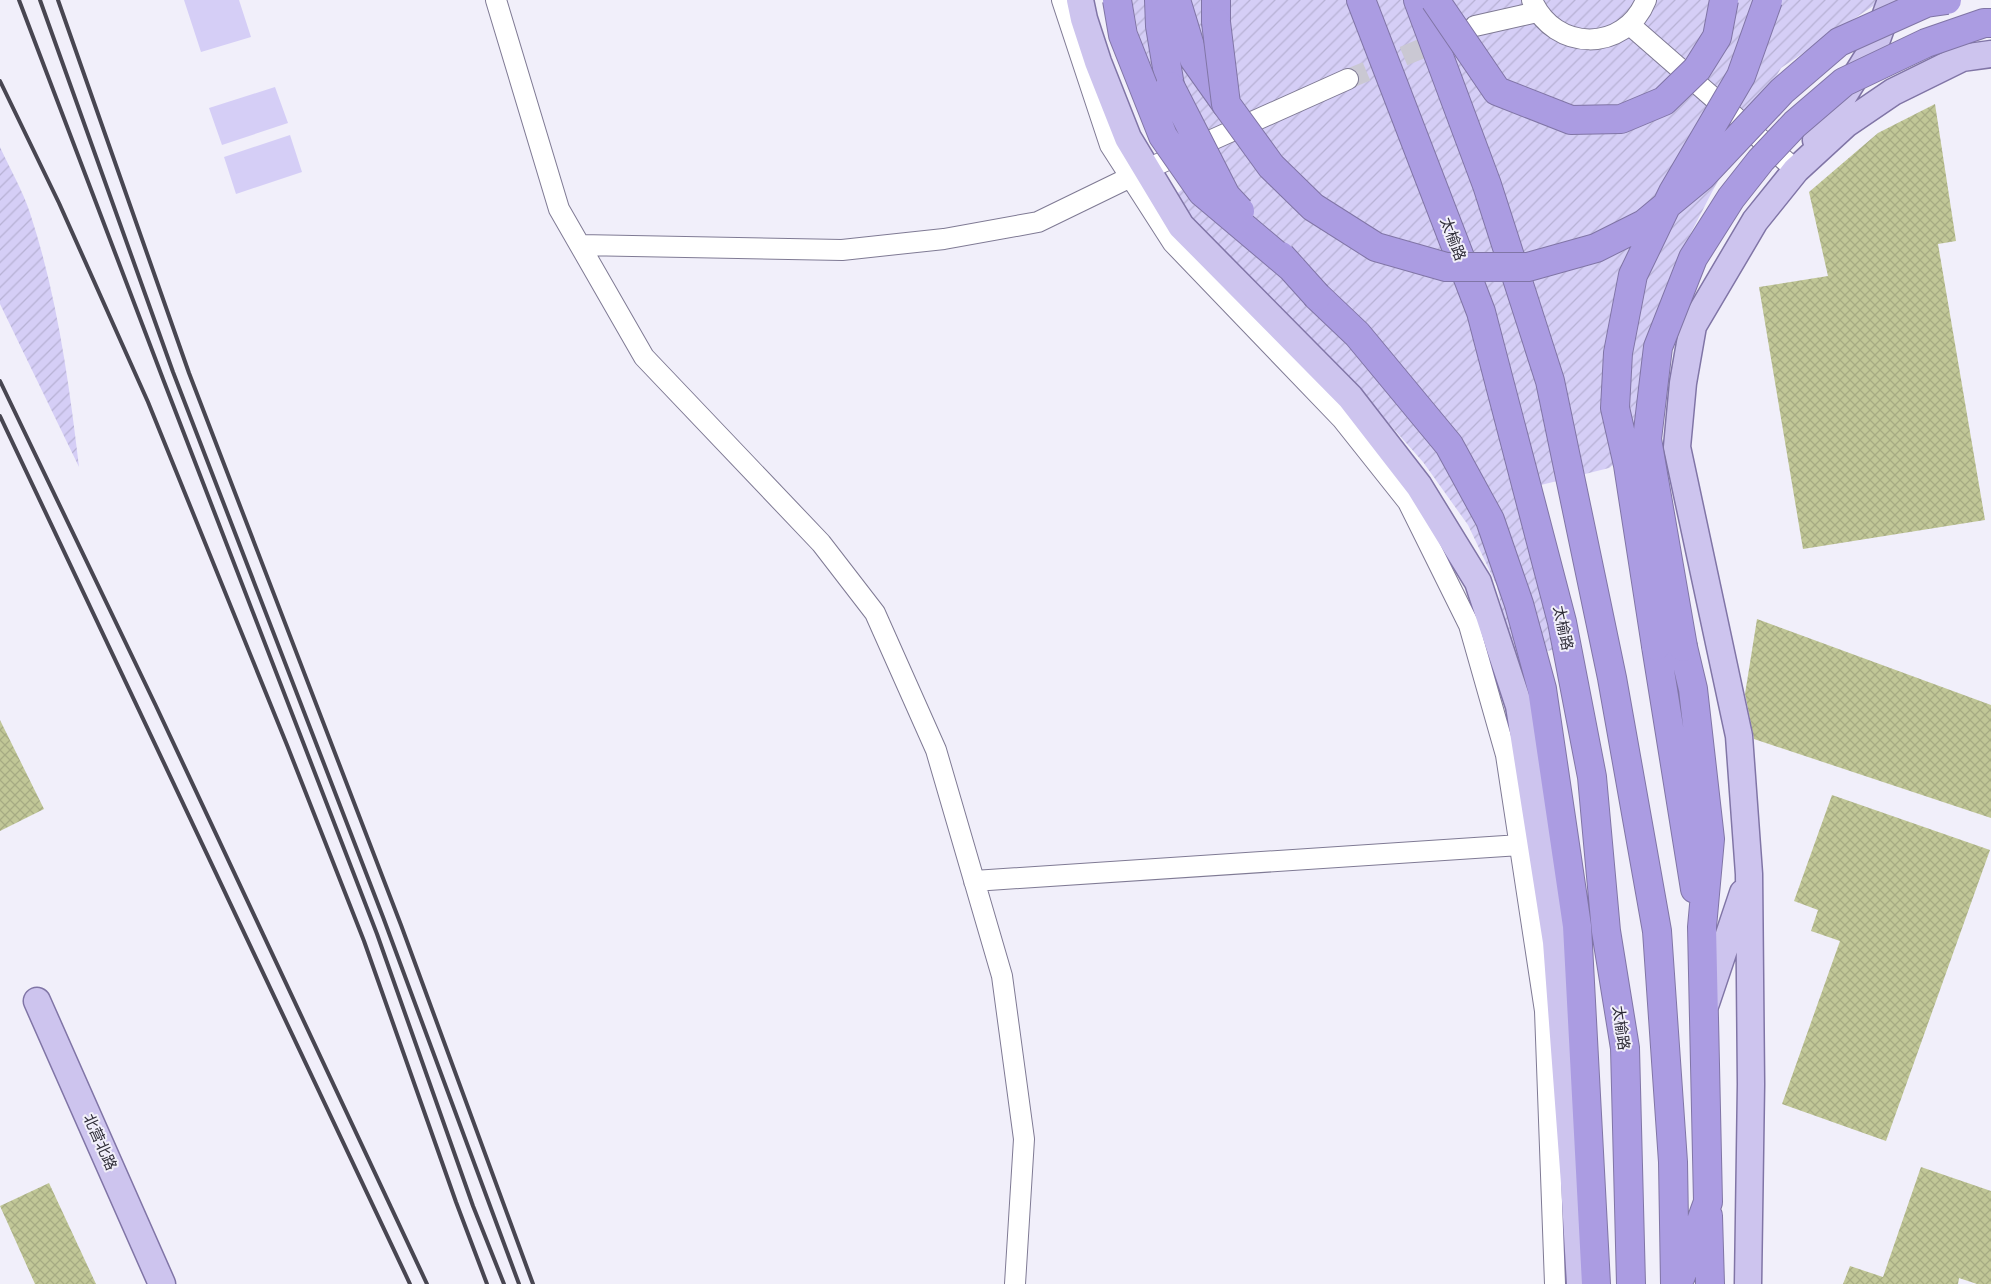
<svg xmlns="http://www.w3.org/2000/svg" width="1991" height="1284" viewBox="0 0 1991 1284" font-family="'IBM Plex Serif','Noto Sans SC',serif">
<defs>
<pattern id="garden-furrows" width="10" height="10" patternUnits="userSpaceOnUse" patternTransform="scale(1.25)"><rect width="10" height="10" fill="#d5cef6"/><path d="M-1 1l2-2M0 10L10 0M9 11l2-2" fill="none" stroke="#b7b1d4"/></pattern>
<pattern id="building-cross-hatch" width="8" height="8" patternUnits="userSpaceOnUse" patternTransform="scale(1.25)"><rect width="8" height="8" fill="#c1c797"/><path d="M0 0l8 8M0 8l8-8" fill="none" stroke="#a6ab83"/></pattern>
</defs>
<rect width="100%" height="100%" fill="#f1effa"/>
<path fill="url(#garden-furrows)" d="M1132,0H1893L1876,4L1781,68L1712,192L1679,256L1648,334L1639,444L1609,468L1513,492L1557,649L1512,658L1497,586L1468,525L1423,462L1376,409L1171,198L1199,177L1143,60Z
M0,147C10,169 23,191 30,213C57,295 69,382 79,467L0,304Z"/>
<path fill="#d5cef6" d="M184,0H239L251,37L201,52Z
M275,87L288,123L222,145L209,108Z
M290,135L302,172L236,194L224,157Z"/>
<path fill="url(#building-cross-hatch)" d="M1935,104L1956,241L1938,244L1985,520L1803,549L1759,287L1828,276L1809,192L1878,133Z
M1757,619L1991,705V818L1754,739L1745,694Z
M0,720L44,809L0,831Z
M1832,795L1990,850L1886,1141L1782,1104L1840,941L1811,931L1818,910L1794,901Z
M1921,1167L1991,1191V1284H1977L1959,1278L1958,1284H1843L1850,1266L1883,1277Z
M49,1183L96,1284H35L0,1206Z"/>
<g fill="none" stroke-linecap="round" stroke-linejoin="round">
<path stroke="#cac8d3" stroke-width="20" stroke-dasharray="20 10" stroke-linecap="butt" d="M1348,79L1445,39"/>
<g stroke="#7f7a94" stroke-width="22">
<path id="minor" d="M496,0L559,209L644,357L821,543L875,613L936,750L1002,976L1024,1139L1015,1284
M1062,0L1110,145L1173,243L1342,419L1408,502L1469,625L1506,755L1545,1011L1555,1284
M1532,0C1554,52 1625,53 1646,0
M1630,25L1796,170
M1475,26L1537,12
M580,245L842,250L944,239L1038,222L1145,170L1348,79
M974,881L1520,845"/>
</g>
<g stroke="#8075a6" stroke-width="29">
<path id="major" d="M1080,0L1084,19L1098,62L1128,138L1181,226L1350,397L1419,486L1478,582L1519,706L1556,942L1574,1183L1580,1284
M1816,140L1875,45L1891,0
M37,1001L162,1284
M1706,1003L1743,893
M1748,1284L1751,1084L1749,874L1739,736L1677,447L1683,383L1693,326L1755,221L1796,170L1846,124L1893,92L1962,58L1991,54"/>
</g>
<g stroke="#8075a6" stroke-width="30">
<path id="highway" d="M1159,0L1160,26L1170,86
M1176,0L1194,59L1226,104
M1216,0V22
M1361,0L1481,312L1562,622L1592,777L1606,931L1625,1048L1631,1284
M1418,0L1487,185L1550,381L1612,678L1657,931L1673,1162L1675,1284
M1317,296L1357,334L1449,445L1490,520L1519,604L1542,689L1577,926L1596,1284
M1656,646L1695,889
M1708,1216L1710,1284
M1681,1276L1708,1202L1702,927L1710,839L1693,689L1683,647"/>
</g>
<use href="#minor" stroke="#fff" stroke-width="20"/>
<use href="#major" stroke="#cdc4ee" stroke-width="26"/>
<use href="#highway" stroke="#ab9ce2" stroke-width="28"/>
<path stroke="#484651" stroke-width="4" d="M19,0L163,379L377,934L473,1206L504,1284
M40,0L173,372L383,917L519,1284
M58,0L189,373L401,925L533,1284
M0,81L59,203L148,402L287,745L364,941L456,1202L487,1284
M0,381L156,706L427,1284
M0,416L410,1284"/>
<g stroke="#8075a6" stroke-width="30" stroke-linecap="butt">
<path id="highway-bridge" d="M1117,0L1123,35L1163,136L1202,192L1292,268
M1435,0L1497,91L1571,120L1621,119L1664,101L1697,69L1717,37L1724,0
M1216,22L1226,104L1271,166L1313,207L1376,247L1446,267H1528L1596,248L1644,224L1702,176L1782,91L1839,42L1926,3L1947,0
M1170,86L1226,196L1240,211
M1281,256L1317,296
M1656,646L1628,465L1615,408L1618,353L1633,275L1673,192L1741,76L1768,0
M1683,647L1647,439L1658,347L1693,258L1731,198L1761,160L1795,124L1844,82L1926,43L1984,23H1991"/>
</g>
<use href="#highway-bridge" stroke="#ab9ce2" stroke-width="28"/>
</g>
<g text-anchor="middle" stroke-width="4" stroke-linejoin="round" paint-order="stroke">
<g font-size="15" fill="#2f2d38" stroke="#f1effa">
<text transform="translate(1453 239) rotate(69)" y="5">太榆路</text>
<text transform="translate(1563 628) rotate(78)" y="5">太榆路</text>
<text transform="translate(1621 1028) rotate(82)" y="5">太榆路</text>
<text transform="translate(100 1142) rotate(66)" y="5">北营北路</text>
</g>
</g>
</svg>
